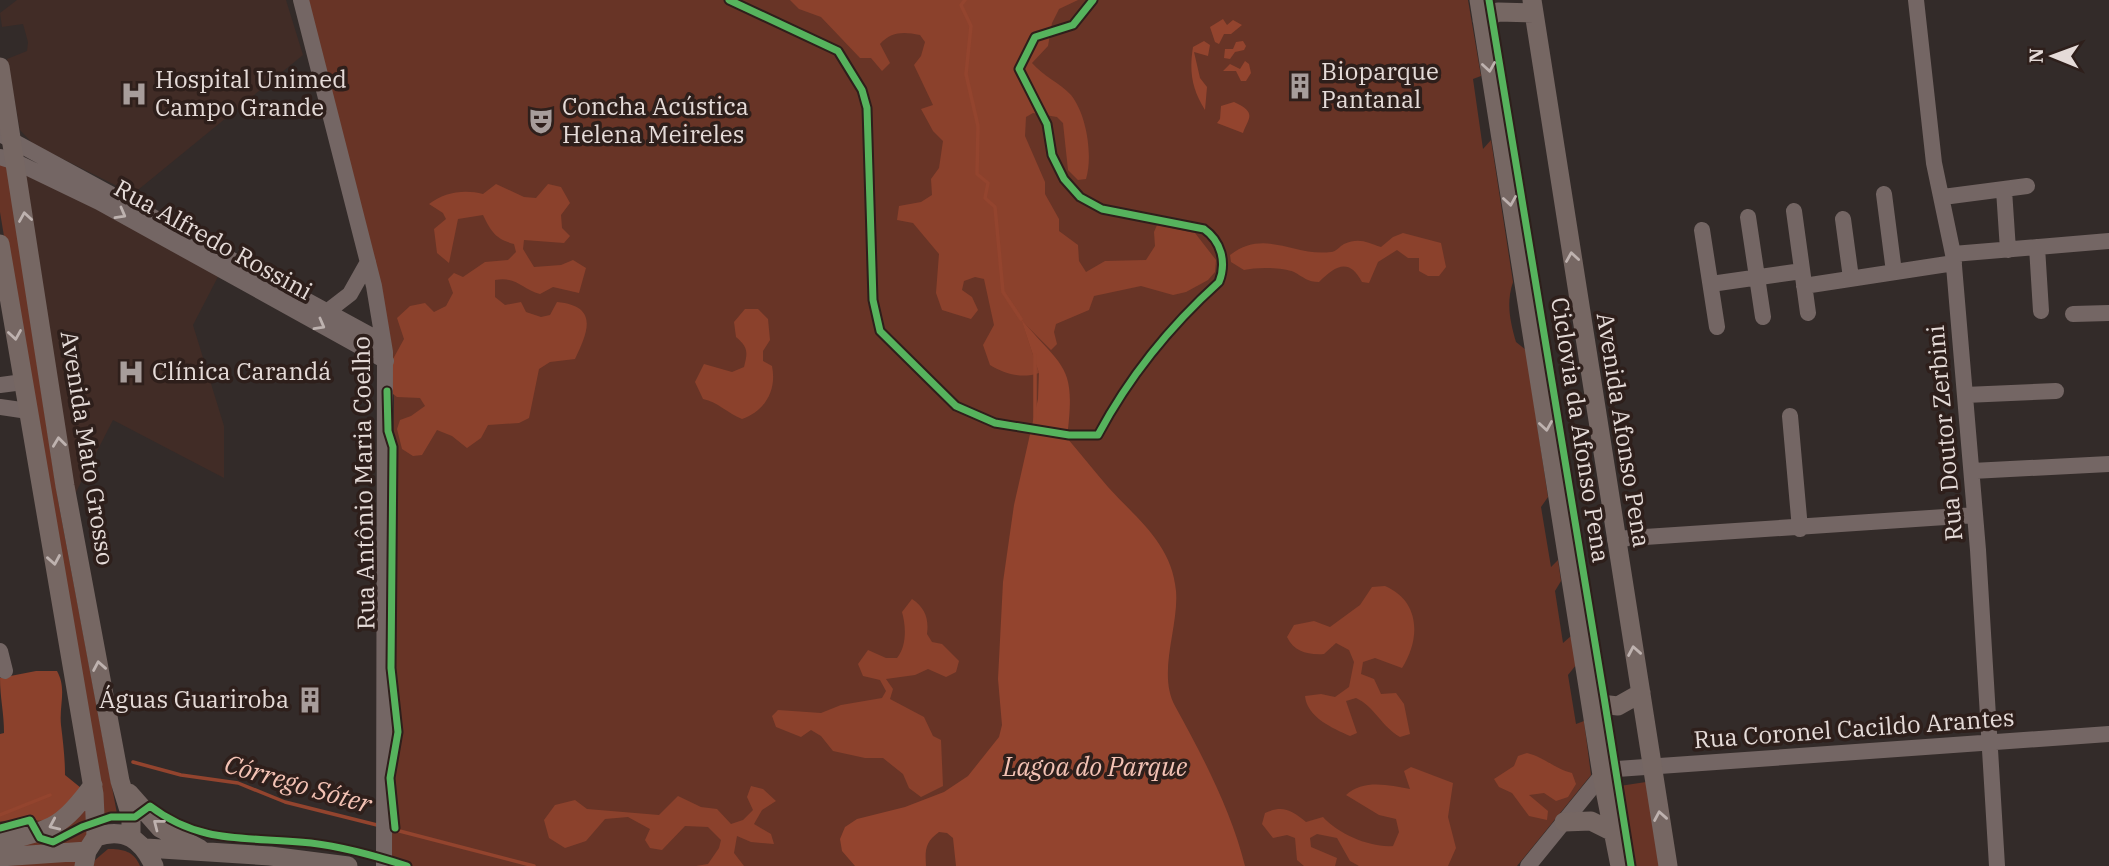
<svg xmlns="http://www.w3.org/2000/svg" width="2109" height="866" viewBox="0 0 2109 866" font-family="'IBM Plex Serif',serif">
<rect width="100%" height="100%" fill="#332b29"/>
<path fill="#412c26" d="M17,0H286L303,55L133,194L33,144L20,130L7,59L27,51L28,42L23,24L2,27L0,13Z
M21,168L223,267L193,325L224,426V478L113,420L74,496Z"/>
<path fill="#683426" d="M306,0H1468L1481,76L1473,79L1483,149L1491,140L1513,282C1506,303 1510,321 1516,342L1526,350L1548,497L1541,507L1551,567L1558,560L1561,581L1555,591L1563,643L1571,636L1576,665L1568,675L1576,724L1584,721L1591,775L1517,866H397L391,862L389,763L394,400L391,348Z
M0,161L6,162L58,500L118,819L101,825L0,212Z
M1646,782L1659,866H1626L1613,787Z
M93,806L96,822L77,866H0V810Z
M108,849C123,849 134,851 140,866H93L95,860Z"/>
<path fill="#8b412c" d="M790,0H1078L1059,9L1052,23L1048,46L1032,63C1043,76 1060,83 1071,95C1087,115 1093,156 1086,179L1078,180L1068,170L1063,123L1057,117L1033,113L1026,117L1025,136L1045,182V194L1059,219V231L1078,245L1079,261L1086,272L1105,261L1146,260L1155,246L1154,232L1157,225L1195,233L1216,260L1215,272L1208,280L1186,292L1173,295L1141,286L1094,296L1089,310L1056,324L1054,332L1057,344L1051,350L1022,321L1039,373C1022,379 1005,374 990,365L983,345L994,325L984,279L975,277L964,281L962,290L972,297L978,310L971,319L942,310L936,293L939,254L913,223L897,220L899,206L921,202L932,195L931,179L939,168L943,141L933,131L921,109L933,105L914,65L921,56L925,42L920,35C904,32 892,31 880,44L890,63L882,71L871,58H860L821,17L799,9Z
M496,184L524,197L536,198L548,184L561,187L570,203L561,215L562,228L570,236L564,243L524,240L523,249L534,267L561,265L573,260L586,268L579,293L553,287L540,294C522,289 516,276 495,280V297L505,305L521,302L526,312L541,317L550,315L557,302C598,306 589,330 575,359L550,362L539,369L529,418L519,423L488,425L481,438L467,448L452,436L437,430L422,455L413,456L402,449L397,429L400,420L411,416L425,406L420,398L397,397L389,391L393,359L404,339L397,318L410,306L425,303L434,312L446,306L453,293L448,279L454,273L463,277L485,262L508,260L516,252L514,244C495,239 491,231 483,215L458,219L449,263L437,253L434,229L446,219L443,213L429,204C444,192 465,189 483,194Z
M1403,233L1441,243L1446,267L1439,276H1428L1419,271V258H1408L1397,250L1378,262L1369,283L1362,282C1349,257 1335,266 1319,282C1308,282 1303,277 1294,272C1282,267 1256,267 1244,270L1231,262L1230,255C1266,228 1293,257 1331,252C1336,252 1340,246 1344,244C1360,237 1367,243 1381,247L1393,237Z
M745,309H758L768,319L770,340L763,351V361L772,366C777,390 765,411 742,419C727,413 718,402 703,399L695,382L704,364L732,372L744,367C748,352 748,347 736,337L734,322Z
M1385,586C1420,601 1421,638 1402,668L1375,658L1363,662L1361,674L1374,679L1381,694L1396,693L1404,704L1410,734L1400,737C1382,727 1374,706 1356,698L1346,701L1357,733L1350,736C1332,728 1307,717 1305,696L1321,694L1335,697L1349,687L1354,662L1349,650L1336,643L1324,654C1308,655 1294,652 1287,637L1294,625L1314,621L1330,627L1360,605L1372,587Z
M912,599C925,608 929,618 927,634L932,642L942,644L959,661L956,672L946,677L928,669L915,675L886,679L893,689L890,699L924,717L933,736L941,740L943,786L921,797L909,788L903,774L883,758H865L833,751L821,736L811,730L801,737L776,727L772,716L778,710L821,713L841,705L882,698L886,691L880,680L863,676L858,664L868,650L886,658H897C907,646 906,626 902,612Z
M36,671H57C67,689 59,705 61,725C63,742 65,757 65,775L86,792L71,820L0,821V734L4,733C4,713 0,698 0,678Z
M1527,753C1544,757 1555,769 1572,773L1576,784L1568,797L1556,801L1544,793L1529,795L1548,811L1547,820L1529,816L1512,793L1499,787L1494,779L1514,766L1518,756Z
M1411,767L1453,783L1448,817L1456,848L1448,866H1359L1350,861L1337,838L1317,834L1310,838L1311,847L1337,858L1335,866H1304L1297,860L1295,838L1287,835L1273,838L1262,824L1265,813C1283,805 1291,810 1306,822L1323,817C1338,834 1371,848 1393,846L1399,832L1396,819L1379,815L1346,795C1363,779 1389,785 1410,789L1404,771Z
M751,786L763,789L776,801L762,810L754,824L771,834L774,844L751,842L737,836L734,853L744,866H696L708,864L719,848L721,840L708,827L685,826L662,850L650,848L645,840L650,829L628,817L605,819L586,841L565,848L549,838L544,820L555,805L575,800L587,809L659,815L678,796L701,807L717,809L731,824L743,820L753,810L747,797Z"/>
<path fill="#93442e" d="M1223,19L1227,25L1233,20L1242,25L1231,34H1224L1219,44L1215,42L1210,27Z
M1204,41L1210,45L1208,56L1194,52L1200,78L1207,87L1205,110C1192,89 1189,72 1193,47Z
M1243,41L1246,46L1244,50L1235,52L1230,59L1224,58L1225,49H1233L1236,42Z
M1245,61L1249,64L1251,73L1246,81H1241L1236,71H1223L1230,64L1240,69Z
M1234,102C1258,113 1248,118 1243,133L1217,123L1220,119L1221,106Z
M1021,319C1065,371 1076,364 1067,438C1081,454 1094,471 1108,487C1137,519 1172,544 1176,591C1179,627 1157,673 1175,706C1203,757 1231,810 1245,866H956L953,838L947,833L939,832C925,842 925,850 926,866H855L842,851L840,839L845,827L857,819L905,807L944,792L968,776L999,737L1002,725L998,679L1003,582L1014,505L1038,399L1039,373Z"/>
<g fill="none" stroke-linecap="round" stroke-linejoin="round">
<path stroke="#93442e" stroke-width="3.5" d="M965,0L961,5L971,26L966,74L978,126L977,174L988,183L985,198L995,207L1003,292L1021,319
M1035,355V421
M133,762L181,775L238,783L285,802L381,826
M0,815L50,795
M388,828L534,866"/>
<path stroke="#746664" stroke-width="16" d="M301,0L374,286L385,352L384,866
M1916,0L1934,163L1953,254L1978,550L1997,866
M0,134L383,342
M0,157L16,162L99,202L386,361
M2004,190L2008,250
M1884,194L1894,272
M1943,197L2027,186
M1794,211L1808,313
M1748,217L1763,317
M1843,219L1851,278
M1702,230L1717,327
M2037,247L2041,311
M1953,254L2109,241
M1711,284L1802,271
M1804,286L1954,263
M328,311L350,294L368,262
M2073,314L2109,313
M0,385L23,382
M1965,395L2056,391
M0,407L28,411
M1790,416L1800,529
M1972,471L2109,464
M1615,539L1975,515
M0,651L5,671
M1528,866L1602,775L1617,769L2109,734"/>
<path stroke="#766763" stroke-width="19" d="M1479,0L1602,775L1620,866
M1532,0L1668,866
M1482,20L1498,12L1534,13
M0,67L65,486L120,781L131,817V836
M0,244L94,794L96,837
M1591,703L1618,706L1641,693
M129,793L160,828L200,849
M1564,822L1591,821L1615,833
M0,842C52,829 61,829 93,785
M146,848L270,856L348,866
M0,857L87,851
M84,866L87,851L96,837C125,827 142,840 154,866"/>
<g stroke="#2e1f1b" stroke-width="11">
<path id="cycleway" d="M729,0L838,51L862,90L867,108L873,300L880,331L956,406L995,423L1069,435H1098C1130,375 1169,327 1219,282C1227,262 1221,241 1204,229L1102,209L1080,197L1064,179L1052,155L1047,124L1019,69L1035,37L1073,25L1093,0
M1489,0C1538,288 1585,577 1631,866
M387,391L388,431L393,447L391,668L398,732L390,778L395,828
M0,828L30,820L40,838L53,842L82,827L111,817H135L150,806C202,846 250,836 311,843C344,847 376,856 407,866"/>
</g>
<use href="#cycleway" stroke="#56b35d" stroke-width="7"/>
</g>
<defs><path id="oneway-chevron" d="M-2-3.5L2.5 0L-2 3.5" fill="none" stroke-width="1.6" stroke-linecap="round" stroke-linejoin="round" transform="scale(1.75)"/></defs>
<g stroke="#beb2af">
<use href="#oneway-chevron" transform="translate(1489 67) rotate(81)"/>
<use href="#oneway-chevron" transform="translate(1510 201) rotate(81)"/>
<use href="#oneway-chevron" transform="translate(25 217) rotate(-99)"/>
<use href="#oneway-chevron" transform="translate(1572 257) rotate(-99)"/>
<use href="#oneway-chevron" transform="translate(15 335) rotate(81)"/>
<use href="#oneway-chevron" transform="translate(1546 426) rotate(81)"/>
<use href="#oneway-chevron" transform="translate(59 442) rotate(-97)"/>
<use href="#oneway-chevron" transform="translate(54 560) rotate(80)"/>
<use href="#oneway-chevron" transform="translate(1634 651) rotate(-100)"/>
<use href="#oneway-chevron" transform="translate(99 666) rotate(-100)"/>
<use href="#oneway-chevron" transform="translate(1660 816) rotate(-100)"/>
<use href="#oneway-chevron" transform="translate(158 824) rotate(-142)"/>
<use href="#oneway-chevron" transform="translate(54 825) rotate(156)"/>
</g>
<g stroke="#bdb2af">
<use href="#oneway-chevron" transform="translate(121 214) rotate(29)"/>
<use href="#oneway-chevron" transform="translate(320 325) rotate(29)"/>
</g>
<defs>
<g id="building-bare" transform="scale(2.1)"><path d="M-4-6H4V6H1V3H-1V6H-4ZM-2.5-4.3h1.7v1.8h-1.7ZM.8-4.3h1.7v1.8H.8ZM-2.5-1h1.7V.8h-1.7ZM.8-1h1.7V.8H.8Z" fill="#a79d9b" stroke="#2e1f1b" stroke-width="2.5" paint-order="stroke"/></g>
<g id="hospital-bare" transform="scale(2.1)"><path d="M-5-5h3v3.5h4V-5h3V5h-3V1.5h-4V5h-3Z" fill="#a79d9b" stroke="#2e1f1b" stroke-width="2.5" paint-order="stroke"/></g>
<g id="theatre-bare" transform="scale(2.1)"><path d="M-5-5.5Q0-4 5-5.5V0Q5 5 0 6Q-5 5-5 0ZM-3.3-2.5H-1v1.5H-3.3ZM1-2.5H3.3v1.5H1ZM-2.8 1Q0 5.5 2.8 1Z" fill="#a79d9b" stroke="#2e1f1b" stroke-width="2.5" paint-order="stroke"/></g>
</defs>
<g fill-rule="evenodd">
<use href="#building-bare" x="1300" y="86"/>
<use href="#hospital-bare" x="134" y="94"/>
<use href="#theatre-bare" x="541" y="121"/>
<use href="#hospital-bare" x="131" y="372"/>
<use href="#building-bare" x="310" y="700"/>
</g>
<g text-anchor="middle" stroke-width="7" stroke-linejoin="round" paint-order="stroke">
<g font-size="24" fill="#e5dbd8" stroke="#2e1f1b" text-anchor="start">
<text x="1321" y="80">Bioparque<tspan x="1321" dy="28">Pantanal</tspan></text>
<text x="155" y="88">Hospital Unimed<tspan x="155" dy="28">Campo Grande</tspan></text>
<text x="562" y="115">Concha Acústica<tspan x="562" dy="28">Helena Meireles</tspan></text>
<text x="152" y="380">Clínica Carandá</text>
<text x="289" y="708" text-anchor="end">Águas Guariroba</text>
</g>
<g font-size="24" fill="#e5dbd8" stroke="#2e1f1b">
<text transform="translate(213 240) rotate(29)" y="8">Rua Alfredo Rossini</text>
<text transform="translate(1580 430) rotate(81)" y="8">Ciclovia da Afonso Pena</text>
<text transform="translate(1623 430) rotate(81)" y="8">Avenida Afonso Pena</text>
<text transform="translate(1945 433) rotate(-95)" y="8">Rua Doutor Zerbini</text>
<text transform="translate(87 448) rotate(81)" y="8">Avenida Mato Grosso</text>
<text transform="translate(364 483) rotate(-91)" y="8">Rua Antônio Maria Coelho</text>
<text transform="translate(1854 729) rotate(-4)" y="8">Rua Coronel Cacildo Arantes</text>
</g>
<g font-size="26" font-style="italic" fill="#f3c2b4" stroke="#2e1f1b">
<text x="1095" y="776">Lagoa do Parque</text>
<text transform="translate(298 784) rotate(16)" y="9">Córrego Sóter</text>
</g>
</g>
<g transform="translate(2053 56) rotate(271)" stroke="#2e1f1b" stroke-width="5" paint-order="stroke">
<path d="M0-5L12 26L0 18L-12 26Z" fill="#e5dbd8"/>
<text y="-10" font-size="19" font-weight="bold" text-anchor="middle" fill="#e5dbd8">N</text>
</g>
</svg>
